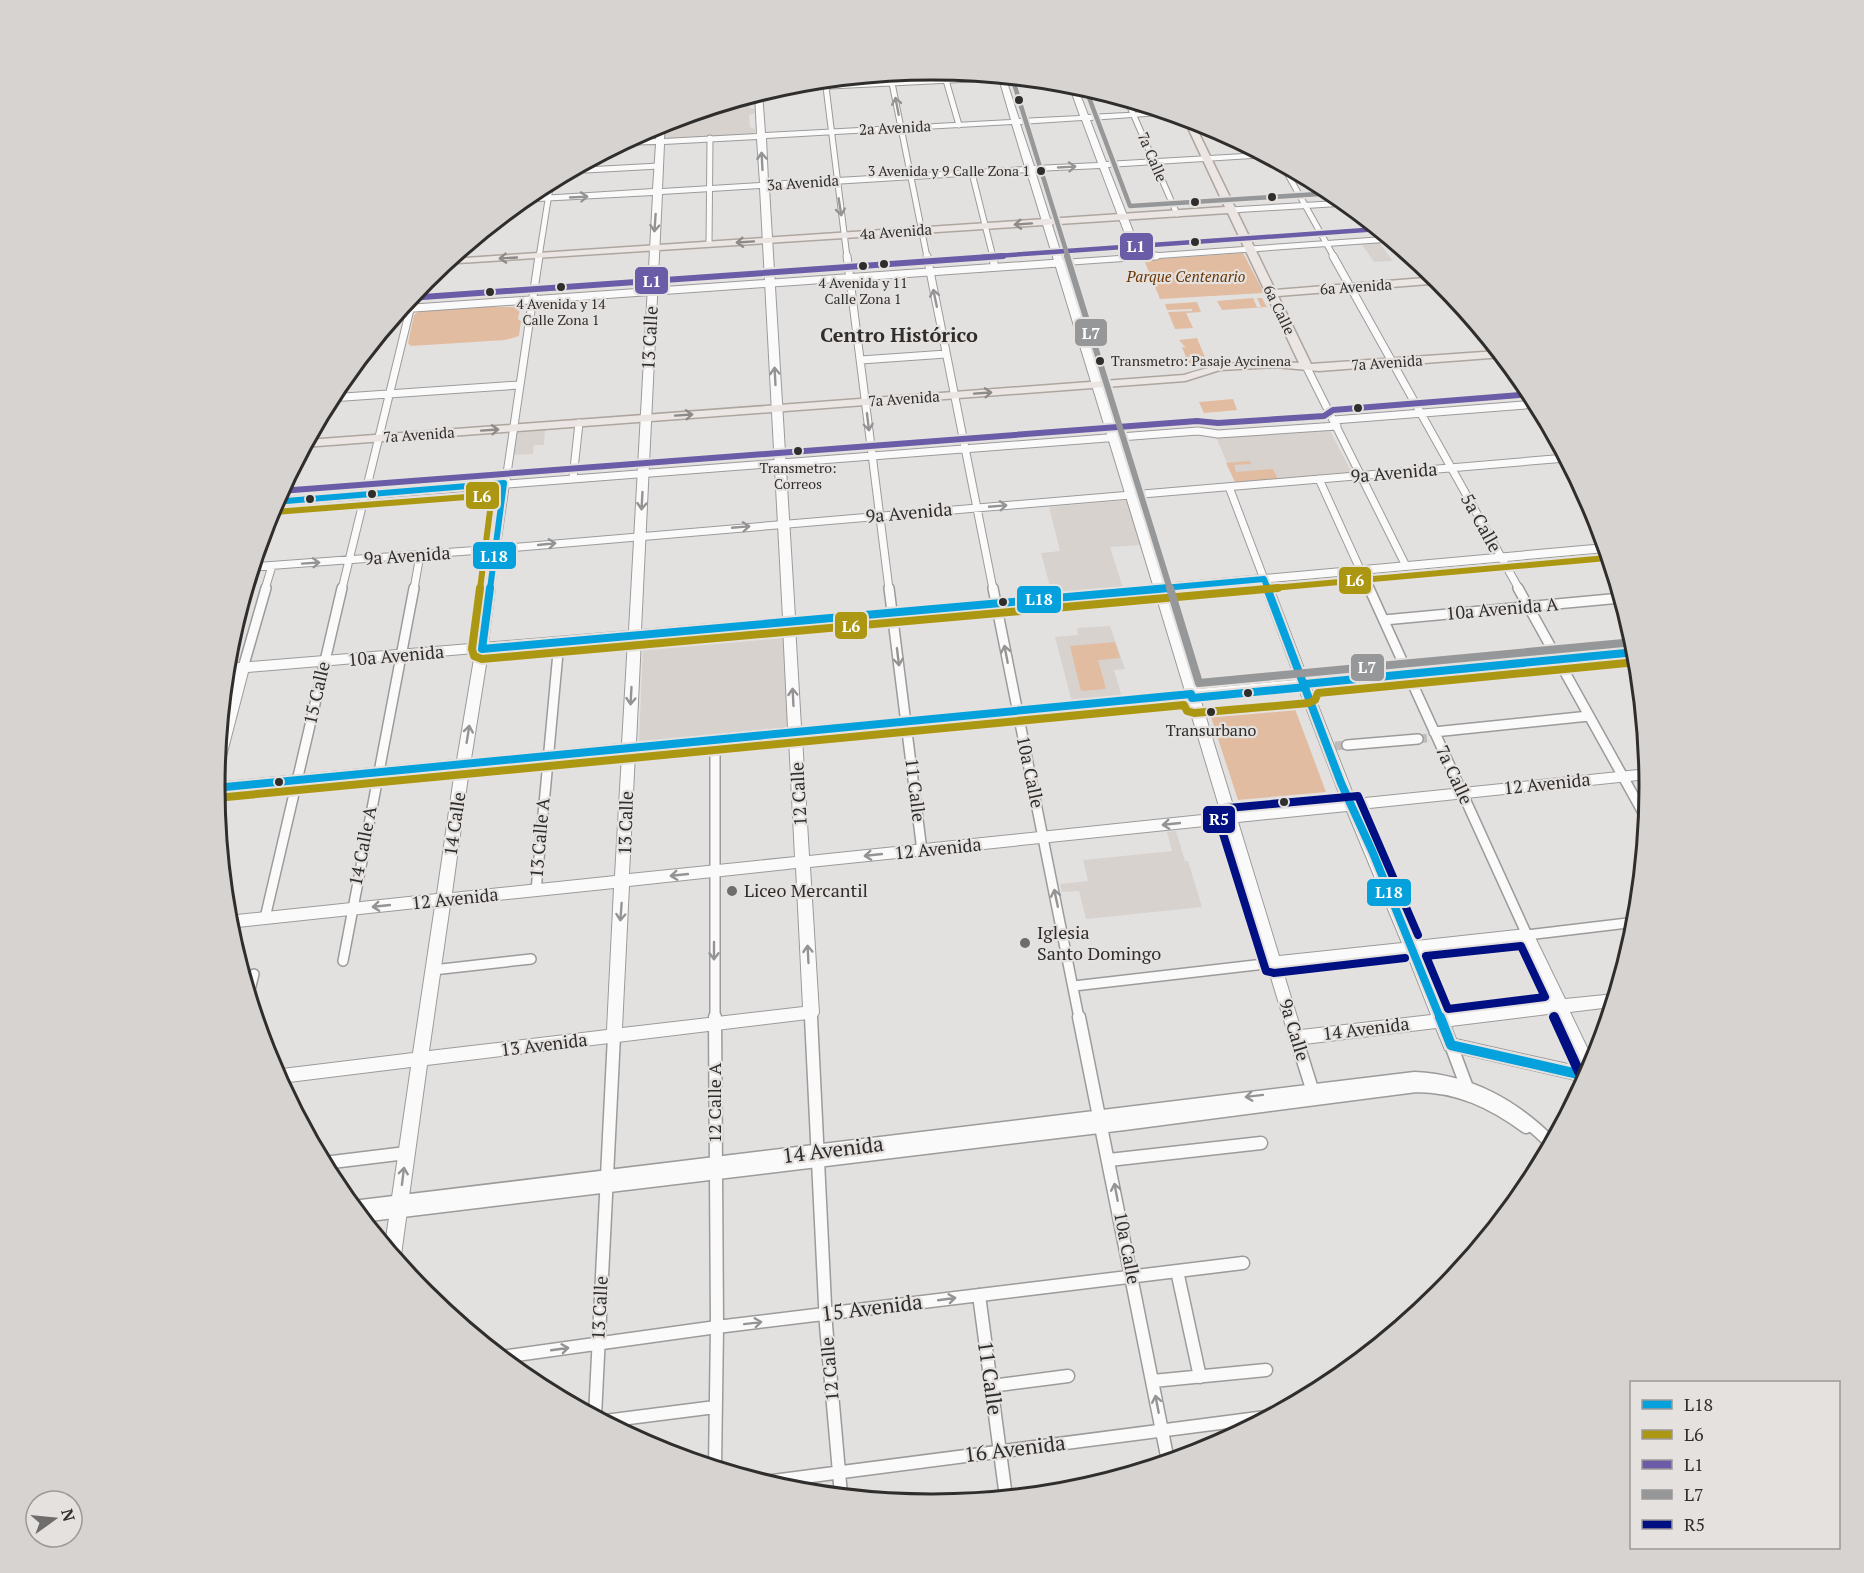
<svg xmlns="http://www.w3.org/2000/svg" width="1864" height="1573" viewBox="0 0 1864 1573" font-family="'PT Serif',serif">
<rect width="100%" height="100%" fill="#e3e1e0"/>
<path fill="#d7d2ce" d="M932,69L938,70L941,79L866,82L865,76Z
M750,96L749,108L755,109V113L749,115L750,127L755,129V134L664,139V122Z
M1379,242L1393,261L1374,262L1361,243Z
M1329,429L1352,473L1235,482L1216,437Z
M545,430L544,445H534L533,454L513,455L516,433Z
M1129,500L1143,545L1110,547L1123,588L1052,594L1041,553L1060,551L1049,507Z
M1110,626L1125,669L1114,670L1122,697L1072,702L1055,637L1078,635L1077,628Z
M779,627L784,630L790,726L787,729L643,743L639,740L643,646L693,642V634Z
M1176,831L1185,861H1188L1202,907L1086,919L1079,891L1062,892L1060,884L1088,881L1083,860L1172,851L1167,832Z"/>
<path fill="#e2bca0" d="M1243,253L1264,293L1160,299L1144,260Z
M1253,298L1257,307H1261L1257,298H1262L1267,307L1222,310L1217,301Z
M1197,302L1201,312L1186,313L1193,328L1175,329L1168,312L1192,311V309L1167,310L1165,304Z
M474,307H517L520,309L518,319L521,321L519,336L505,340L411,346L408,343L414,315L418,312Z
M1197,338L1207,362L1189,363L1188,360L1204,358L1203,356L1186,357L1182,347L1186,348L1179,340Z
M1233,399L1237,410L1204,413L1199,402Z
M1250,461L1251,464L1234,465L1236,472L1273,469L1278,479L1235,482L1226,463Z
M1115,642L1120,658L1098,660L1106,689L1081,691L1070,646Z
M1292,701L1326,792L1238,800L1208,708Z"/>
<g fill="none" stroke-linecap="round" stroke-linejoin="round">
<path stroke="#bfbdbc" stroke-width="9" stroke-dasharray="9 4.5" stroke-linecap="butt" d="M1418,739L1428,738
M1335,746L1347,745"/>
<g stroke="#9c9b9a" stroke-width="7">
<path id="street-far3" d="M943,70L959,125
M892,83L927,257
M826,87L847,257
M770,89L1012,77
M1127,100L1177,214
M1282,164L1334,257
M586,170L659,166
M972,173L993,257
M1231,210L1346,203
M709,244L710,138
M539,257L551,181
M1138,257L1391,239"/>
</g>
<g stroke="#9c9b9a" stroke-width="9">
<path id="street-far2" d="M847,256L889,589
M927,256L993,589
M992,256L995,267
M1333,256L1519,589
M1138,257L1156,256
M400,309L1059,263
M861,360L946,354
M1306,366L1406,566
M330,398L519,385
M1334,420L1537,404
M573,478L579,423
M1319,479L1369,589
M1229,487L1264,579
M274,502L1198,431L1218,434L1337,426
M252,567L495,549L1566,458
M265,589L272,566
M342,589L414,293
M414,589L420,555
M490,589L539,256"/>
</g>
<g stroke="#9c9b9a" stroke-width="12">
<path id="street-far1" d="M889,588L922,851
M993,588L1079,1018
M1369,588L1527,935L1636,922
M1518,588L1646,818
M1384,620L1621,598
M482,649L490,588
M243,668L266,588
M1434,732L1589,716
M715,740V1018
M1347,745L1418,739
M536,891L559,642
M265,918L342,588
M343,961L414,588
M433,970L531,959
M1074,986L1273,963
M249,994L254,974
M811,1013V1018"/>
</g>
<g stroke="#9c9b9a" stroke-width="15">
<path id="street" d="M715,1017L717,1327L715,1467
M811,1017L826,1325L841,1495
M1079,1017L1168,1461
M1296,1038L1312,1089
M1451,1045L1466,1085
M1109,1160L1261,1143
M324,1163L406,1153
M353,1207L1415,1078C1470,1081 1513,1105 1551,1143
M361,1216L1124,1124L1416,1086C1458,1086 1492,1102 1526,1127
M1177,1271L1200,1377
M979,1295L1006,1497
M502,1357L717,1327L1243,1263
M1153,1381L1266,1370
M991,1386L1068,1376
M595,1416L614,1036
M605,1421L715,1407
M765,1482L1266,1417"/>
</g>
<g stroke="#9c9b9a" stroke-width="2">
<path id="secondary" d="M998,75L1005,76L1019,119L1080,116L1068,82L1076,84L1088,115L1165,111L1174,114L1090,120L1106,162L1261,153L1268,157L1108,167L1143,257L1138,260L1065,265L1165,584L1605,544L1606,552L1271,582L1308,679L1636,648V656L1311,688L1355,799L1648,769V779L1360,809L1416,941L1527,929L1532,931L1565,999L1615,994L1611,1007L1570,1012L1594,1062L1584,1082L1445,1050L1436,1028L1296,1045L1291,1043L1224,824L810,867L819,1013L816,1018L427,1065L401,1255L398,1261L385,1245L411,1067L281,1083L274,1070L413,1053L435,906L229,928L227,916L437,894L455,770L215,793V783L457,760L475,653L248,672L223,768L216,773L220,728L235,673H226L227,664L629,631L653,195L519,202L525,197L653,189L656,144L617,145L624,141L656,139L657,124L665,121L664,139L757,134L755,94L762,92L765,133L1011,120ZM1082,120L1098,163L1034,166L1020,124ZM1012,124L1025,167L768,182L766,138ZM757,139L760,183L662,189L664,144ZM1100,168L1133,255L1063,260L1035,171ZM1027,172L1153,585L795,617L769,188ZM760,188L783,618L641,630L662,194ZM1260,583L1296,680L1197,689L1167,591ZM1155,592L1185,691L801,727L795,625ZM783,626L788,728L636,743L641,639ZM628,640L622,744L471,759L488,652ZM1299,689L1342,801L1235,812L1200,698ZM1187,700L1221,813L809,856L802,737ZM789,738L795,857L629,874L635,753ZM622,754L615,876L452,893L469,769ZM1347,811L1402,943L1279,956L1238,822ZM796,868L803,1007L622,1028L629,886ZM614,888L607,1030L429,1051L450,905ZM1523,942L1550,1001L1446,1013L1421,953ZM1407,954L1431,1015L1301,1030L1282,968ZM1556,1013L1581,1067L1456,1039L1451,1026Z"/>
</g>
<g stroke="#aea59f" stroke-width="3">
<path id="primary" d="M1183,117L1192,119L1275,290L1437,277L1442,283L1278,296L1311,364L1498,351L1503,357L1319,371L1275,367L1220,370L1185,381L304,447L307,440L1184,375C1224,362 1256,359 1299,363L1228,213L443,264L450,259L1225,207Z"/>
</g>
<use href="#street-far3" stroke="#fbfafa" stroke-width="5"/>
<use href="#street-far2" stroke="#fbfafa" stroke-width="7"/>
<use href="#street-far1" stroke="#fbfafa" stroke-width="9"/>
<use href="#street" stroke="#fbfafa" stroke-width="12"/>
<use href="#secondary" fill="#fbfafa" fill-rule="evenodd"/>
<use href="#primary" fill="#ebe6e3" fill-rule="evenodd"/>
<g stroke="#e4e1df" stroke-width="10">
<path id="bus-1-far2" d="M274,502L504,483L490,589
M1152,589L1264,579L1268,589"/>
</g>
<g stroke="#e4e1df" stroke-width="12">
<path id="bus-1-far1" d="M490,588L482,649L1169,588
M1267,588L1341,783L1373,853L1440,1018
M1305,684L1636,652
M215,788L1191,694L1192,698L1306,687"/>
</g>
<g stroke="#e4e1df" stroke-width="14">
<path id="bus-1" d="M1440,1017L1451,1045L1587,1076"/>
</g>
<g stroke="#e4e1df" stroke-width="10">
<path id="bus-2-far1" d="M275,512L492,495L480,589
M1261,589L1607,558"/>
</g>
<g stroke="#e4e1df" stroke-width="12">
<path id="bus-2" d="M480,588L472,649L474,656L482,659L1278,588
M216,798L1184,705L1187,711L1194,713L1309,703L1315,700L1318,693L1637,662"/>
</g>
<g stroke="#e4e1df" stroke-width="8">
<path id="bus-3-far1" d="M982,257L1379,229"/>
</g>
<g stroke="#e4e1df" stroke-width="10">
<path id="bus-3" d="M409,298L1003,256
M280,491L1197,421L1218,423L1324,416L1333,410L1532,394"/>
</g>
<g stroke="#e4e1df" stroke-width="8">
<path id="bus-4-far2" d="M1012,77L1068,257
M1085,87L1130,206L1335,193"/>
</g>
<g stroke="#e4e1df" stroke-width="10">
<path id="bus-4-far1" d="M1067,256L1170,589"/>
</g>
<g stroke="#e4e1df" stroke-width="12">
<path id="bus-4" d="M1170,588L1199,683L1634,642"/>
</g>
<g stroke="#e4e1df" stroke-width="12">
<path id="bus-5-far1" d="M1521,946L1545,997L1448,1009L1426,956Z
M1405,958L1274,973L1266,971L1219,821L1220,812L1228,808L1358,796L1418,935"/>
</g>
<g stroke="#e4e1df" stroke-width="14">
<path id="bus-5" d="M1554,1017L1580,1074"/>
</g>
<use href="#bus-1-far2" stroke="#05a1dc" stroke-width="6"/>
<use href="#bus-1-far1" stroke="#05a1dc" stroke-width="8"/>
<use href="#bus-1" stroke="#05a1dc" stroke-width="10"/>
<use href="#bus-2-far1" stroke="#ac9712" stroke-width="6"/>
<use href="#bus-2" stroke="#ac9712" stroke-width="8"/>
<use href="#bus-3-far1" stroke="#6b5ca7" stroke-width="4.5"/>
<use href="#bus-3" stroke="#6b5ca7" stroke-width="6"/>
<use href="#bus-4-far2" stroke="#959799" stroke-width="4.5"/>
<use href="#bus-4-far1" stroke="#959799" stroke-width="6"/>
<use href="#bus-4" stroke="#959799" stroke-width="8"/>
<use href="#bus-5-far1" stroke="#000f82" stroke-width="8"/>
<use href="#bus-5" stroke="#000f82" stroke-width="10"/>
</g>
<defs><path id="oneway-shaft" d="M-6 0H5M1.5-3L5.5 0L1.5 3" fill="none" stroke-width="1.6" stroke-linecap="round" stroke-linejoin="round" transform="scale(1.5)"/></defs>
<g stroke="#959494">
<use href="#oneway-shaft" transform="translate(897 106) rotate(-101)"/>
<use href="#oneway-shaft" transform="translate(762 161) rotate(-93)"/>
<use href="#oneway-shaft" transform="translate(1067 167) rotate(-3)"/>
<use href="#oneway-shaft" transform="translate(579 197) rotate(-3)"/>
<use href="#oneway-shaft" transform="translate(840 207) rotate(81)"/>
<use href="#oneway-shaft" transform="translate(655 223) rotate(94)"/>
<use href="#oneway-shaft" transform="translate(935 298) rotate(-102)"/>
<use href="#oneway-shaft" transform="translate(775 376) rotate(-93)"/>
<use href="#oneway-shaft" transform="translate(868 422) rotate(83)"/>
<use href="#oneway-shaft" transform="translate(642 501) rotate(93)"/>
<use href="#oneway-shaft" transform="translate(998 506) rotate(-5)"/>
<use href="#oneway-shaft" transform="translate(741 527) rotate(-5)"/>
<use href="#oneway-shaft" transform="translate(547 544) rotate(-6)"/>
<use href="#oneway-shaft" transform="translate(311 563) rotate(-4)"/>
<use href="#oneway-shaft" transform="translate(1006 654) rotate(-101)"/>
<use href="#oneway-shaft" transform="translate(898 657) rotate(83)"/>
<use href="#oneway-shaft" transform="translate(631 696) rotate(93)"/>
<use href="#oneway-shaft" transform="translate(793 697) rotate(-93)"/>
<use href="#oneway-shaft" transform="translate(468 734) rotate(-81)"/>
<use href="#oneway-shaft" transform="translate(1171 824) rotate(174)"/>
<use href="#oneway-shaft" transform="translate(873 855) rotate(174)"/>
<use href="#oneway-shaft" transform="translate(679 875) rotate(174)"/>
<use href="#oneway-shaft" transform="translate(1056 898) rotate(-102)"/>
<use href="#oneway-shaft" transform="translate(381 906) rotate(174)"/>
<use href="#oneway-shaft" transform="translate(621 912) rotate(94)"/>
<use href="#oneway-shaft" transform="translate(714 951) rotate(90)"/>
<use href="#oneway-shaft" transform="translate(808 954) rotate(-93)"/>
<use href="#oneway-shaft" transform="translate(1254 1096) rotate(173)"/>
<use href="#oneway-shaft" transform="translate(403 1176) rotate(-83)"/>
<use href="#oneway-shaft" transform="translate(1116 1192) rotate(-101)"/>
<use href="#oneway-shaft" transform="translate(947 1299) rotate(-8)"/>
<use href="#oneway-shaft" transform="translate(753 1323) rotate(-7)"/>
<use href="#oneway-shaft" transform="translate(560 1349) rotate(-8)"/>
<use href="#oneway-shaft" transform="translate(1157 1404) rotate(-101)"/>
</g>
<g stroke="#8d8a88">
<use href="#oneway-shaft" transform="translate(1023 224) rotate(176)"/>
<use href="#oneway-shaft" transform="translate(745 242) rotate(176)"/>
<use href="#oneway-shaft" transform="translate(508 258) rotate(177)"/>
<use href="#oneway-shaft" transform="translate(983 393) rotate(-4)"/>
<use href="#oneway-shaft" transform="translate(684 415) rotate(-4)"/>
<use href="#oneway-shaft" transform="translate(490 430) rotate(-4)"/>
</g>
<g fill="#2f2e2d" stroke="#e4e1df" stroke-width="2">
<circle cx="1019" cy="100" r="5"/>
<circle cx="1041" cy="171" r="5"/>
<circle cx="1272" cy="197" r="5"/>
<circle cx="1195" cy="202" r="5"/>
<circle cx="1195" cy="242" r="5"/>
<circle cx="884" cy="264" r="5"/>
<circle cx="863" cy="266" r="5"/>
<circle cx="561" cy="287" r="5"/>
<circle cx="490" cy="292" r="5"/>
<circle cx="1100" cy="361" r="5"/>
<circle cx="1358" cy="408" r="5"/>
<circle cx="798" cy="451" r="5"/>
<circle cx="372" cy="494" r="5"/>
<circle cx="310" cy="499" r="5"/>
<circle cx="1003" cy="602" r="5"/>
<circle cx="1248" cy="693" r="5"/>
<circle cx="1211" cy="712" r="5"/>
<circle cx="279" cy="782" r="5"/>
<circle cx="1284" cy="802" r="5"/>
</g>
<g fill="#6e6d6c" stroke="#e4e1df" stroke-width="2">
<circle cx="732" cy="891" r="6"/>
<circle cx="1025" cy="943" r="6"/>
</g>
<g text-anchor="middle" stroke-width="4.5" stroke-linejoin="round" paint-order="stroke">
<g font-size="14" fill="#2f2e2d" stroke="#e4e1df">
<text x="1030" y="176" text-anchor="end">3 Avenida y 9 Calle Zona 1</text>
<text x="863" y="288">4 Avenida y 11<tspan x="863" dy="16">Calle Zona 1</tspan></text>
<text x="561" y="309">4 Avenida y 14<tspan x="561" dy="16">Calle Zona 1</tspan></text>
<text x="1111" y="366" text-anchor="start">Transmetro: Pasaje Aycinena</text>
<text x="798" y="473">Transmetro:<tspan x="798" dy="16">Correos</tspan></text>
</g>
<g font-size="15" fill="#2f2e2d" stroke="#e4e1df">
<text transform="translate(895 128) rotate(-3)" y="5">2a Avenida</text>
<text transform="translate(1152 157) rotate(67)" y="5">7a Calle</text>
<text transform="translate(803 183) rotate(-4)" y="5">3a Avenida</text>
<text transform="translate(896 232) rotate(-4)" y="5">4a Avenida</text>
<text transform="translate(1356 287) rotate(-4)" y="5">6a Avenida</text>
<text transform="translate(1279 310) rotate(64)" y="5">6a Calle</text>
<text transform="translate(1387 363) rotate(-4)" y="5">7a Avenida</text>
<text transform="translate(904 399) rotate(-4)" y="5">7a Avenida</text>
<text transform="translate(419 435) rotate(-4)" y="5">7a Avenida</text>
</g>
<g font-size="15" font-style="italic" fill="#693505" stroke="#e4e1df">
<text x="1186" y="282">Parque Centenario</text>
</g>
<g font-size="16" fill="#2f2e2d" stroke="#e4e1df">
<text x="1211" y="736">Transurbano</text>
</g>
<g font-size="18" fill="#2f2e2d" stroke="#e4e1df">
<text transform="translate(650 338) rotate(-87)" y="6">13 Calle</text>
<text transform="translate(1394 473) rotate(-5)" y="6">9a Avenida</text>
<text transform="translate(909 513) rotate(-5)" y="6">9a Avenida</text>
<text transform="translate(1481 523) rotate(61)" y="6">5a Calle</text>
<text transform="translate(407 556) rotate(-4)" y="6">9a Avenida</text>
<text transform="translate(1502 609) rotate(-5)" y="6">10a Avenida A</text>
<text transform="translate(396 656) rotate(-5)" y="6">10a Avenida</text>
<text transform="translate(317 693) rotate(-77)" y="6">15 Calle</text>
<text transform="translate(1030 772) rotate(78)" y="6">10a Calle</text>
<text transform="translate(1454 775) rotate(65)" y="6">7a Calle</text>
<text transform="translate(1547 784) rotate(-6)" y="6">12 Avenida</text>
<text transform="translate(915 790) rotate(83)" y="6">11 Calle</text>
<text transform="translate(799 794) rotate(-93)" y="6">12 Calle</text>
<text transform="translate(626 823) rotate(-88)" y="6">13 Calle</text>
<text transform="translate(455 824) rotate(-82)" y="6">14 Calle</text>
<text transform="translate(540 838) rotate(-85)" y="6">13 Calle A</text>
<text transform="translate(363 846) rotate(-79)" y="6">14 Calle A</text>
<text transform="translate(938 849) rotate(-6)" y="6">12 Avenida</text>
<text transform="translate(455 899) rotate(-6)" y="6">12 Avenida</text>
<text transform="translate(1366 1029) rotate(-7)" y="6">14 Avenida</text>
<text transform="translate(1294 1030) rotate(73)" y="6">9a Calle</text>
<text transform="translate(544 1045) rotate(-7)" y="6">13 Avenida</text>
<text transform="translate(715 1103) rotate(-90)" y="6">12 Calle A</text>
<text transform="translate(1127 1248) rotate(79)" y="6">10a Calle</text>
<text transform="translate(600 1308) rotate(-87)" y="6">13 Calle</text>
<text transform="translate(830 1369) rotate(-95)" y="6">12 Calle</text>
</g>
<g font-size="18" fill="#2f2e2d" stroke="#e4e1df" text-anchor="start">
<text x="744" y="897">Liceo Mercantil</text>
<text x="1037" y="939">Iglesia<tspan x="1037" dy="21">Santo Domingo</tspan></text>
</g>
<g font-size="20" font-weight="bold" fill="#2f2e2d" stroke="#e4e1df">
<text x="899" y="342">Centro Histórico</text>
</g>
<g font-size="21" fill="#2f2e2d" stroke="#e4e1df">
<text transform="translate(833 1150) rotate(-7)" y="7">14 Avenida</text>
<text transform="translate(872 1308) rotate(-7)" y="7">15 Avenida</text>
<text transform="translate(990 1378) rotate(82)" y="7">11 Calle</text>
<text transform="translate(1015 1449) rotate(-7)" y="7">16 Avenida</text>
</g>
</g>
<path d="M0 0H1864V1573H0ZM225 787a707 707 0 1 1 1414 0a707 707 0 1 1-1414 0Z" fill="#d6d3d1" fill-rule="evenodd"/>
<path fill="none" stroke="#2f2e2d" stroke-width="3" d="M225 787a707 707 0 1 1 1414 0a707 707 0 1 1-1414 0Z"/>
<g stroke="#e4e1df" stroke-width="2">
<rect x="1119" y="232" width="35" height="29" rx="6" fill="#6b5ca7"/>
<rect x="634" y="266" width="35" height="29" rx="6" fill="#6b5ca7"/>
<rect x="1074" y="318" width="34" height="29" rx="6" fill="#959799"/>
<rect x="465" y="481" width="35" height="29" rx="6" fill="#ac9712"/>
<rect x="472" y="541" width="45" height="29" rx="6" fill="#05a1dc"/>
<rect x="1338" y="566" width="34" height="29" rx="6" fill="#ac9712"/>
<rect x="1016" y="585" width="46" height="29" rx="6" fill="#05a1dc"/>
<rect x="834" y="611" width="34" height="29" rx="6" fill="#ac9712"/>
<rect x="1350" y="653" width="35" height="29" rx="6" fill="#959799"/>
<rect x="1202" y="805" width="34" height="29" rx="6" fill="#000f82"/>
<rect x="1366" y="878" width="46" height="29" rx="6" fill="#05a1dc"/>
</g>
<g font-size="16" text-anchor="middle" font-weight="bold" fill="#fff">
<text x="1136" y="252">L1</text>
<text x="652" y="287">L1</text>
<text x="1091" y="339">L7</text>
<text x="482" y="502">L6</text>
<text x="494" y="562">L18</text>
<text x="1355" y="586">L6</text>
<text x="1039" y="605">L18</text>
<text x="851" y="632">L6</text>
<text x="1367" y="673">L7</text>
<text x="1219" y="825">R5</text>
<text x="1389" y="898">L18</text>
</g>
<rect x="1630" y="1381" width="210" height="168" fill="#e4e1df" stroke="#9c9998" stroke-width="1.5"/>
<rect x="1642" y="1400" width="30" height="9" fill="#05a1dc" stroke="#9c9998" stroke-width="1.5"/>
<text x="1684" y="1411" font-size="18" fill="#2f2e2d">L18</text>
<rect x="1642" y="1430" width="30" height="9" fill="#ac9712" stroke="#9c9998" stroke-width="1.5"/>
<text x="1684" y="1441" font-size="18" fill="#2f2e2d">L6</text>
<rect x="1642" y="1460" width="30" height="9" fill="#6b5ca7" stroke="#9c9998" stroke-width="1.5"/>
<text x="1684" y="1471" font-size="18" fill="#2f2e2d">L1</text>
<rect x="1642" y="1490" width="30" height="9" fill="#959799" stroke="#9c9998" stroke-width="1.5"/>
<text x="1684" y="1501" font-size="18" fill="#2f2e2d">L7</text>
<rect x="1642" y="1520" width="30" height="9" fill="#000f82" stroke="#9c9998" stroke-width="1.5"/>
<text x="1684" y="1531" font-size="18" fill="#2f2e2d">R5</text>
<g transform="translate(54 1519) rotate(75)"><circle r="28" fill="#e4e1df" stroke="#9c9998" stroke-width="1.5"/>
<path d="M0-4.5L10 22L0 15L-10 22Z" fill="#6e6d6c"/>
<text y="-9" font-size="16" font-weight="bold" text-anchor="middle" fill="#2f2e2d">N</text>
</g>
</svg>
